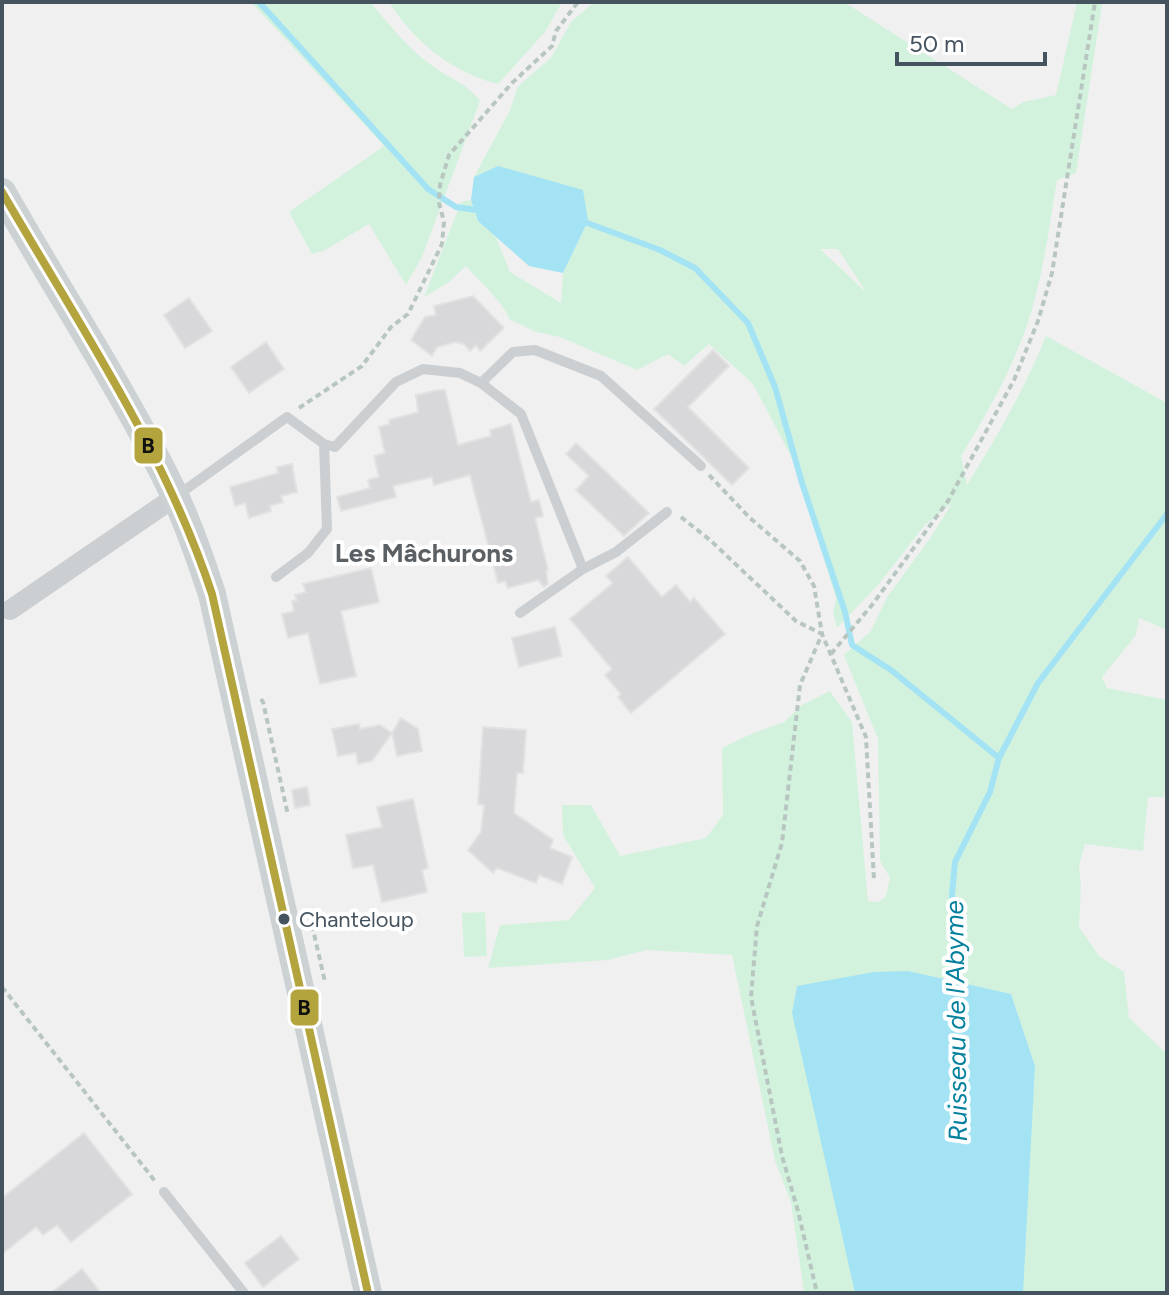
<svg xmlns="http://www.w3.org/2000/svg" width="1169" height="1295" viewBox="0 0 1169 1295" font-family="Figtree,sans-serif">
<rect width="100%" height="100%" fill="#f1f0f0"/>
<path fill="#d3f2de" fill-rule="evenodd" d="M251,2H370C389,24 410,51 434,67C450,79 468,84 480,101L422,257L406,285L369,224L323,251L312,254L289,212L384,146Z
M389,2H562L545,32L498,84C453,73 413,41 389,2Z
M594,2H844L1012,109L1023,102L1056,95L1077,2H1095L1102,5L1076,173L1057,180C1049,228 1043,278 1027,325C1011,371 987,414 961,456L967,485C997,437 1025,388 1046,336L1167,403V630L1139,618L1136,635L1102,677L1107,688L1167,700V770L1164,797H1148L1143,851L1085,844L1079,865L1081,886L1079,927L1099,956L1124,972L1129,1018L1167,1054V1293H804L791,1202L775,1161L732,955L647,950L608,960L488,968L500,925L569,920L595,888L563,835L562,805H591L620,856L706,838L723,815L722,748L751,734L784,722L802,705L830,691L852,722L868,901L879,902L886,896L890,878L880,861L878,739L844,655L871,631L887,597L931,537L952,503L924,526L879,584L837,628L833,612L836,598L793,460L753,384L709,344L684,366L668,354L637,370L560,337L536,332L509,319C506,305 477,279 466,266L449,282L424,297L461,202L471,200L478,221L496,237L510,272L561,303L563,273L588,221L498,166L474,177L510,110L518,86L551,58L571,22ZM820,249H838L866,292Z
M485,912L487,956L464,957L462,913Z"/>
<path fill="#a3e3f4" d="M498,166L583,190L588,221L563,273L529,266L478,221L471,200L474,177Z
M908,971L1011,994L1035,1066L1023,1293H855L792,1013L797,986L874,972Z"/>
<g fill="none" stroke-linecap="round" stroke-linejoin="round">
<path stroke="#a3e3f4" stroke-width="6" d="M259,2L428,189L456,207L483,211
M582,221L660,250L695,268L748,323L775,387L802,483L845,612L852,645L891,670L999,758
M952,988V894L955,862L990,792L999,758L1038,683L1167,514"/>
</g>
<path fill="#d8d8db" stroke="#e2e2e3" stroke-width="2" d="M473,296L504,328L480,351L476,345L470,351L464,344L455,342L437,347L432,356L411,340L425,317L436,315L434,306Z
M189,298L212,331L185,348L164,315Z
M266,342L284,369L249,393L231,367Z
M713,350L729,366L688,407L749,468L732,485L654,409Z
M438,390H445L458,445L491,436L490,430L511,424L531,502L539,500L543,516L535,518L548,570L546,571L548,584L544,587L538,580L508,588L505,581L498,583L470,475L434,485L432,477L393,486L396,497L341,511L337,497L370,488L368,480L379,477L374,456L385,453L379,427L390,424L389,420L418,412L416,395Z
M576,443L649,513L624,536L576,490L589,476L566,454Z
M292,464L297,492L281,496L283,502L270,506L271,511L249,518L245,503L235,506L230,487L278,473L277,467Z
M628,557L662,597L676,585L690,602L694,598L725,634L631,713L618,697L621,694L605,675L612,669L570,619L613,583L606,576Z
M371,568L379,602L341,611L356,676L320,684L308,633L288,638L282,614L294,611L292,601L297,600L295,595L306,592L303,584Z
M555,627L562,656L519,667L512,638Z
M401,718L418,729L422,751L397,756L392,733L372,761L358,764L356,753L338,756L332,729L359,724L360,729L380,725L392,733Z
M483,727L526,730L523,773H517L514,813L553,840L550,848L572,857L562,884L539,875L536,883L497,868L493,873L468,850L481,832L484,805L478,804Z
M307,787L310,805L295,808L292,790Z
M413,799L428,868L422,870L427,892L382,902L373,865L353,868L346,835L382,827L377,807Z
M84,1133L132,1194L71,1242L57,1225L43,1235L36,1227L2,1254V1198Z
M281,1236L299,1259L263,1287L245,1263Z
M82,1269L101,1293H51Z"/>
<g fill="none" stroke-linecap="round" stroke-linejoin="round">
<path stroke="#b8c6c1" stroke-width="4" stroke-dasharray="6 4" stroke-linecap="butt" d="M299,408L362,366L391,327L408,314L442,244L444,222L439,203L440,185L449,155L512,83L552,46L556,31L578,2
M709,475L750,518L800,561L814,586L822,634L866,737L874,880
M681,517L710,540L796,621L822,634L800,685L782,843L757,926L751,997L782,1156L798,1211L817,1293
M831,654L872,605L948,501L1014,380L1038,321L1052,273L1095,2
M261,699L263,702L288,815
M312,925L325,982
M2,987L155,1181"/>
<path stroke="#cccfd1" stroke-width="10" d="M481,383L513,352L535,350L601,376L701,466
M178,495L287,417L324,444L335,447L396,382L423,369L460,373L481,383L521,414L583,569L520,613
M583,569L616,552L667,512
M276,577L308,553L327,529L324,444
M164,1192L244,1293"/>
<path stroke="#cccfd1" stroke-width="20" d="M10,610L175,497"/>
<path stroke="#ccd1d4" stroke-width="28" d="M2,192C59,293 125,392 175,496C190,528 201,561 212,594L368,1293"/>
<g stroke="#fff" stroke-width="14">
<path id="bus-1" d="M2,192C78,323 164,449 212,594L368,1293"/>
</g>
<use href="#bus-1" stroke="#b3a43e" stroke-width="8"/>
</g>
<circle fill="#45535f" stroke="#fff" stroke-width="3" cx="284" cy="919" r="7"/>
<g text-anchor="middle" stroke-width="8" stroke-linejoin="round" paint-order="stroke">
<g font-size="22" fill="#45535f" stroke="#fff" text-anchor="start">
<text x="299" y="927">Chanteloup</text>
</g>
<g font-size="26" font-weight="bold" fill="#5b6065" stroke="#fff">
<text x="424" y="562">Les Mâchurons</text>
</g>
<g font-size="26" font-style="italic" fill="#03809e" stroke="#fff">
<text transform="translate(956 1021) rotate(-91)" y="9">Ruisseau de l'Abyme</text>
</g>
</g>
<g stroke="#fff" stroke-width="3">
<rect x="133" y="426" width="31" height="39" rx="8" fill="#b3a43e"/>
<rect x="289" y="988" width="31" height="39" rx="8" fill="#b3a43e"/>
</g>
<g font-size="22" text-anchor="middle" font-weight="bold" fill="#111">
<text x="148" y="453">B</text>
<text x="304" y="1015">B</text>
</g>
<rect width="1169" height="1295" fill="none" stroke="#45535f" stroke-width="8"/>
<path d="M897 52v12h148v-12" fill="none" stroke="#45535f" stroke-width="4"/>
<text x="909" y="52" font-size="24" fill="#45535f" stroke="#ffffff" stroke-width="6" paint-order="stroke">50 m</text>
</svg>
